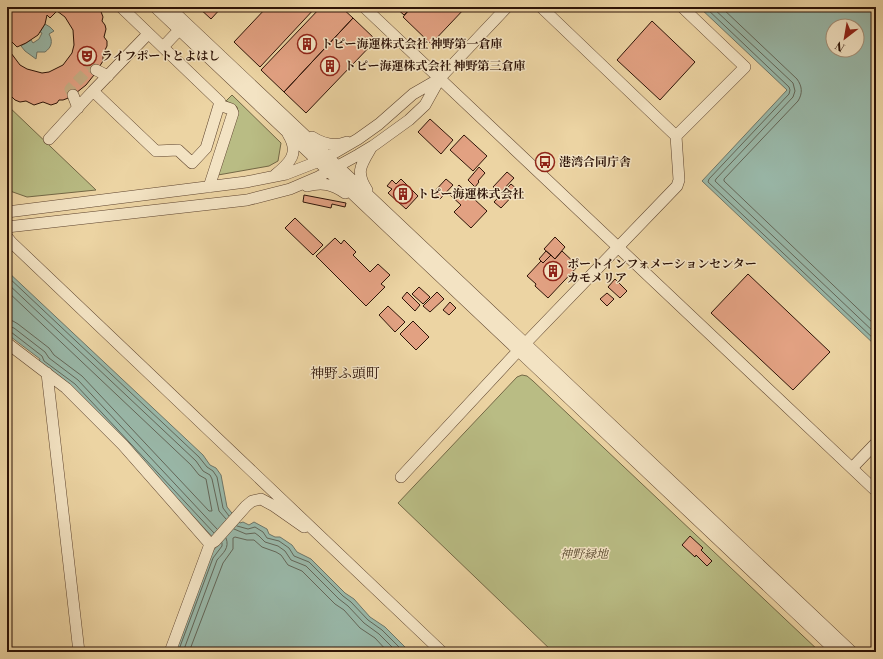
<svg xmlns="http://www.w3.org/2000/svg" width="883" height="659" viewBox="0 0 883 659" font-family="'Libre Bodoni','Noto Serif JP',serif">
<rect width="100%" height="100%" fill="#ecd4a3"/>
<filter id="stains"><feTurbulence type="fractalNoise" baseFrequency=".005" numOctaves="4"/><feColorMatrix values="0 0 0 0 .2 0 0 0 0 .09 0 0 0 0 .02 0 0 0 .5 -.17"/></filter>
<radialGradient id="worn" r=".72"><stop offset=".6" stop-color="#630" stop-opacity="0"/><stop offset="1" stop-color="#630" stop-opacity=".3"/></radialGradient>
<path fill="#b9bc84" stroke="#736846" d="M232,95L281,143L278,161L269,166L218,175L238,112L237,107L226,101Z
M7,105L96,190L27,197L10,191L7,188Z
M522,375L527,376L533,381L820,652H553L398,503L517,377Z"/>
<path fill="#99b8a9" stroke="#6e7668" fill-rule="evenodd" d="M699,7H876V346L702,181L787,90ZM833,26H857V50H833Z
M45,24L50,27L54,31L49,34C53,41 52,47 45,52H37L36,59L25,51L21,46L31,40L33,43L39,39L42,33L40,32Z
M7,271L203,455L210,465L216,468L221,475L227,507L240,523L243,522L249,525L254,522L267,529L269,534L275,537H280L292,545L297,552L311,559L345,593L354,599L370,617L385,627L410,652H173L209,555L219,544L166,487L39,362L40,359L7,334Z"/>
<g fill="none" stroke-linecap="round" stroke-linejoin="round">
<path stroke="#636658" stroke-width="1" d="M705,7L789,87L790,90L789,94L709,179L708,182L876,341
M712,7L793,83L795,91L793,97L716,179L715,181L876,334
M721,7L797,79C802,86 803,93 798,101L724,179V181L876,326
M7,276L199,457L207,467L213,471L217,477L223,508L229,516
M7,283L196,461L203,471L210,475L212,479L219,511L226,519
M7,291L191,465L199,475L206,479L212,511H209L82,376L54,355L49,348L18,324L13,321L7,320
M7,326L14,328L45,352L49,358L78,380L217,529
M7,331L11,332L42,356L44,361L75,384L214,533
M237,526L248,529L255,527L263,532L267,538L279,541L289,548L294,556L309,562L343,596L351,602L368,620L382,630L404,652
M234,529L246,534L255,533L259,536L265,542L278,546L285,551L291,560L306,566L339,599L348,606L364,623L379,634L397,652
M178,652L213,558L222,546V543
M183,652L217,560C223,553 230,548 226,538
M189,652L223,563L233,549V538L235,537L247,540H254L262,547L276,552L281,555L288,565L302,571L335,604L344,610L360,628L375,638L388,652"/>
</g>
<path fill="#e2a182" stroke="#2d1307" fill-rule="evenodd" d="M7,7H97L100,9L103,17L102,21L105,25L106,29L104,37L107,41V46L103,54V61L94,75L86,85L71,97L63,100H59L57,103L51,105L43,102L34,105L26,101L20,102L15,100L10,95H7ZM57,11L65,17L73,30L74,45L72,53L63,65L49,72L42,73L27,69L20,65L11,53L8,38L17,47L26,43L38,35L45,24L47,15L50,18Z
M198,7H222L211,19Z
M267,7H316L260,67L234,42Z
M321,7H341L353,18L284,92L261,70Z
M395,7H412L404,15Z
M412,7H466L431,44L403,17Z
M353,18L376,40L306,113L284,92Z
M652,21L695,62L660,100L617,60Z
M430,119L453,140L441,154L418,132Z
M464,135L487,156L473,171L450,150Z
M479,167L485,173L478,181L479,182L475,187L468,180Z
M507,172L514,178L500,193L493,187Z
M401,179L418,196L406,209L388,193L392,189L387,186L392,180L396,184Z
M446,179L453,185L440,199L433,193Z
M511,184L518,190L501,208L494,202Z
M459,185L487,211L471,228L454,212L461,205L450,195Z
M304,195L346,203L345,207L332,204L331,208L303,202Z
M295,218L323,245L313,255L285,228Z
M555,237L565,247L555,259L544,249Z
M335,238L341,244L344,240L356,252L353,255L370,272L378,264L390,275L381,284L385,287L366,306L316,256Z
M546,251L551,255L543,263L539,259Z
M562,251L578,266L548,298L535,286L536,284L527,276L541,261L543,263L551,255L555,259Z
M748,274L830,352L793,390L711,313Z
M615,279L627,291L620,298L608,287Z
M419,287L430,297L423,304L412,294Z
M407,292L420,305L415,311L402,298Z
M437,292L444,299L430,312L423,306Z
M607,293L614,299L607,306L600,299Z
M450,302L456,308L449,315L443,310Z
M388,306L405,322L395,332L379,315Z
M413,321L429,337L416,350L400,334Z
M690,536L703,548L701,550L712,561L707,566L696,555L695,557L682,545Z"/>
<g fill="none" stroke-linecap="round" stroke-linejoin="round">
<path stroke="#c6ad84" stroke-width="11" stroke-dasharray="11 5.5" stroke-linecap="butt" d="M73,95L70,89L91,67L96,70"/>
<g stroke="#5d432e" stroke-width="12">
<path id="minor" d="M121,7L220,102L206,148L192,163L178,150L156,151L93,91L148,34
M155,7L837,652
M169,7L852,652
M364,7L876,491
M163,47L179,30
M96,70L108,76
M73,95L78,108
M676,136L745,67L682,7
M312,137C323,144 335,147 347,142
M49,139L93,91
M275,175C290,163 300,153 288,134
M307,186C322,182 332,184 345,193
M209,187L233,113L231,109L219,105
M367,190C355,172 361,165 371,148
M7,212L246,182L286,174L322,160L358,139L379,124L413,94L439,79
M7,227L247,200L290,189L318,177L358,155L373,146L409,120L425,105L440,78L507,7
M7,237L11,242L442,652
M7,343L66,388L123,445L210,544
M47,373L79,652
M852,468L876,443
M401,477L518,351L677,186L679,180L676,136L541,7
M170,652L210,544L215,541L246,506L252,501L261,499L274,506L304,527"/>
</g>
<use href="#minor" stroke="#f3e3c3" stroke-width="11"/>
</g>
<defs>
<g id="building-ring" transform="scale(1)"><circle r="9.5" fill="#f3e3c3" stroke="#8f2418" stroke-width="1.5"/><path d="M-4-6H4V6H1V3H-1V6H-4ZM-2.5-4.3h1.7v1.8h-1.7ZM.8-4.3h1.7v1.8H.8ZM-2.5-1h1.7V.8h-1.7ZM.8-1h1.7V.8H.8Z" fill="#8f2418"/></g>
<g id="theatre-ring" transform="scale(1)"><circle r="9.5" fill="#f3e3c3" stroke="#8f2418" stroke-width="1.5"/><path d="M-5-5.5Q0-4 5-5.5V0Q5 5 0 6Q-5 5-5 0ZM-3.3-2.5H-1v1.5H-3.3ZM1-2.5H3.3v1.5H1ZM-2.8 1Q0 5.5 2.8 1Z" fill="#8f2418"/></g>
<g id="bus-ring" transform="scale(1)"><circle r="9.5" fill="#f3e3c3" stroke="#8f2418" stroke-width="1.5"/><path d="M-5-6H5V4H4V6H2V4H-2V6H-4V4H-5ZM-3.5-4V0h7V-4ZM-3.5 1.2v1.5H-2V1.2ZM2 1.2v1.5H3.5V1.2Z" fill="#8f2418"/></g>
</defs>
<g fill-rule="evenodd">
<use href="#building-ring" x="307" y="44"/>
<use href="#theatre-ring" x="87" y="56"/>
<use href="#building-ring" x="330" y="66"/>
<use href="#bus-ring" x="545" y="162"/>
<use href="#building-ring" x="403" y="194"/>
<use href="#building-ring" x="553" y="271"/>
</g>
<g text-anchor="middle" stroke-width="3" stroke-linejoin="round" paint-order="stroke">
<g font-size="12" font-weight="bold" fill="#2d1307" stroke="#f3e3c3" text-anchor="start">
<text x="321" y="48">トピー海運株式会社 神野第一倉庫</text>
<text x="101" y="60">ライフポートとよはし</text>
<text x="344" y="70">トピー海運株式会社 神野第三倉庫</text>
<text x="559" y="166">港湾合同庁舎</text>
<text x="417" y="198">トピー海運株式会社</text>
<text x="567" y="268">ポートインフォメーションセンター<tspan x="567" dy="14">カモメリア</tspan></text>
</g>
<g font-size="12" font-style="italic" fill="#57462c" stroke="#f3e3c3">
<text x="584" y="558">神野緑地</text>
</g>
<g font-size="14" fill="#2d1307" stroke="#f3e3c3">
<text x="345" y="378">神野ふ頭町</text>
</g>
</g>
<rect width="883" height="659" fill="none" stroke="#ecd4a3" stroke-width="24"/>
<rect x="8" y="8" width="867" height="643" fill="none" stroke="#2d1307" stroke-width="2"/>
<rect x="12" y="12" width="859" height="635" fill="none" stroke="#2d1307"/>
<g transform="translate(845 38) rotate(211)"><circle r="19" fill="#f3e3c3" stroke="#a49078"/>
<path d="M0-3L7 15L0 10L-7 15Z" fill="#8f2418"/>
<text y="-6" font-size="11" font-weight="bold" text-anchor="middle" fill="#2d1307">N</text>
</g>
<rect width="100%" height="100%" filter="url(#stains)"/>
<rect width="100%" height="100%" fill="url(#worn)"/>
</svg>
